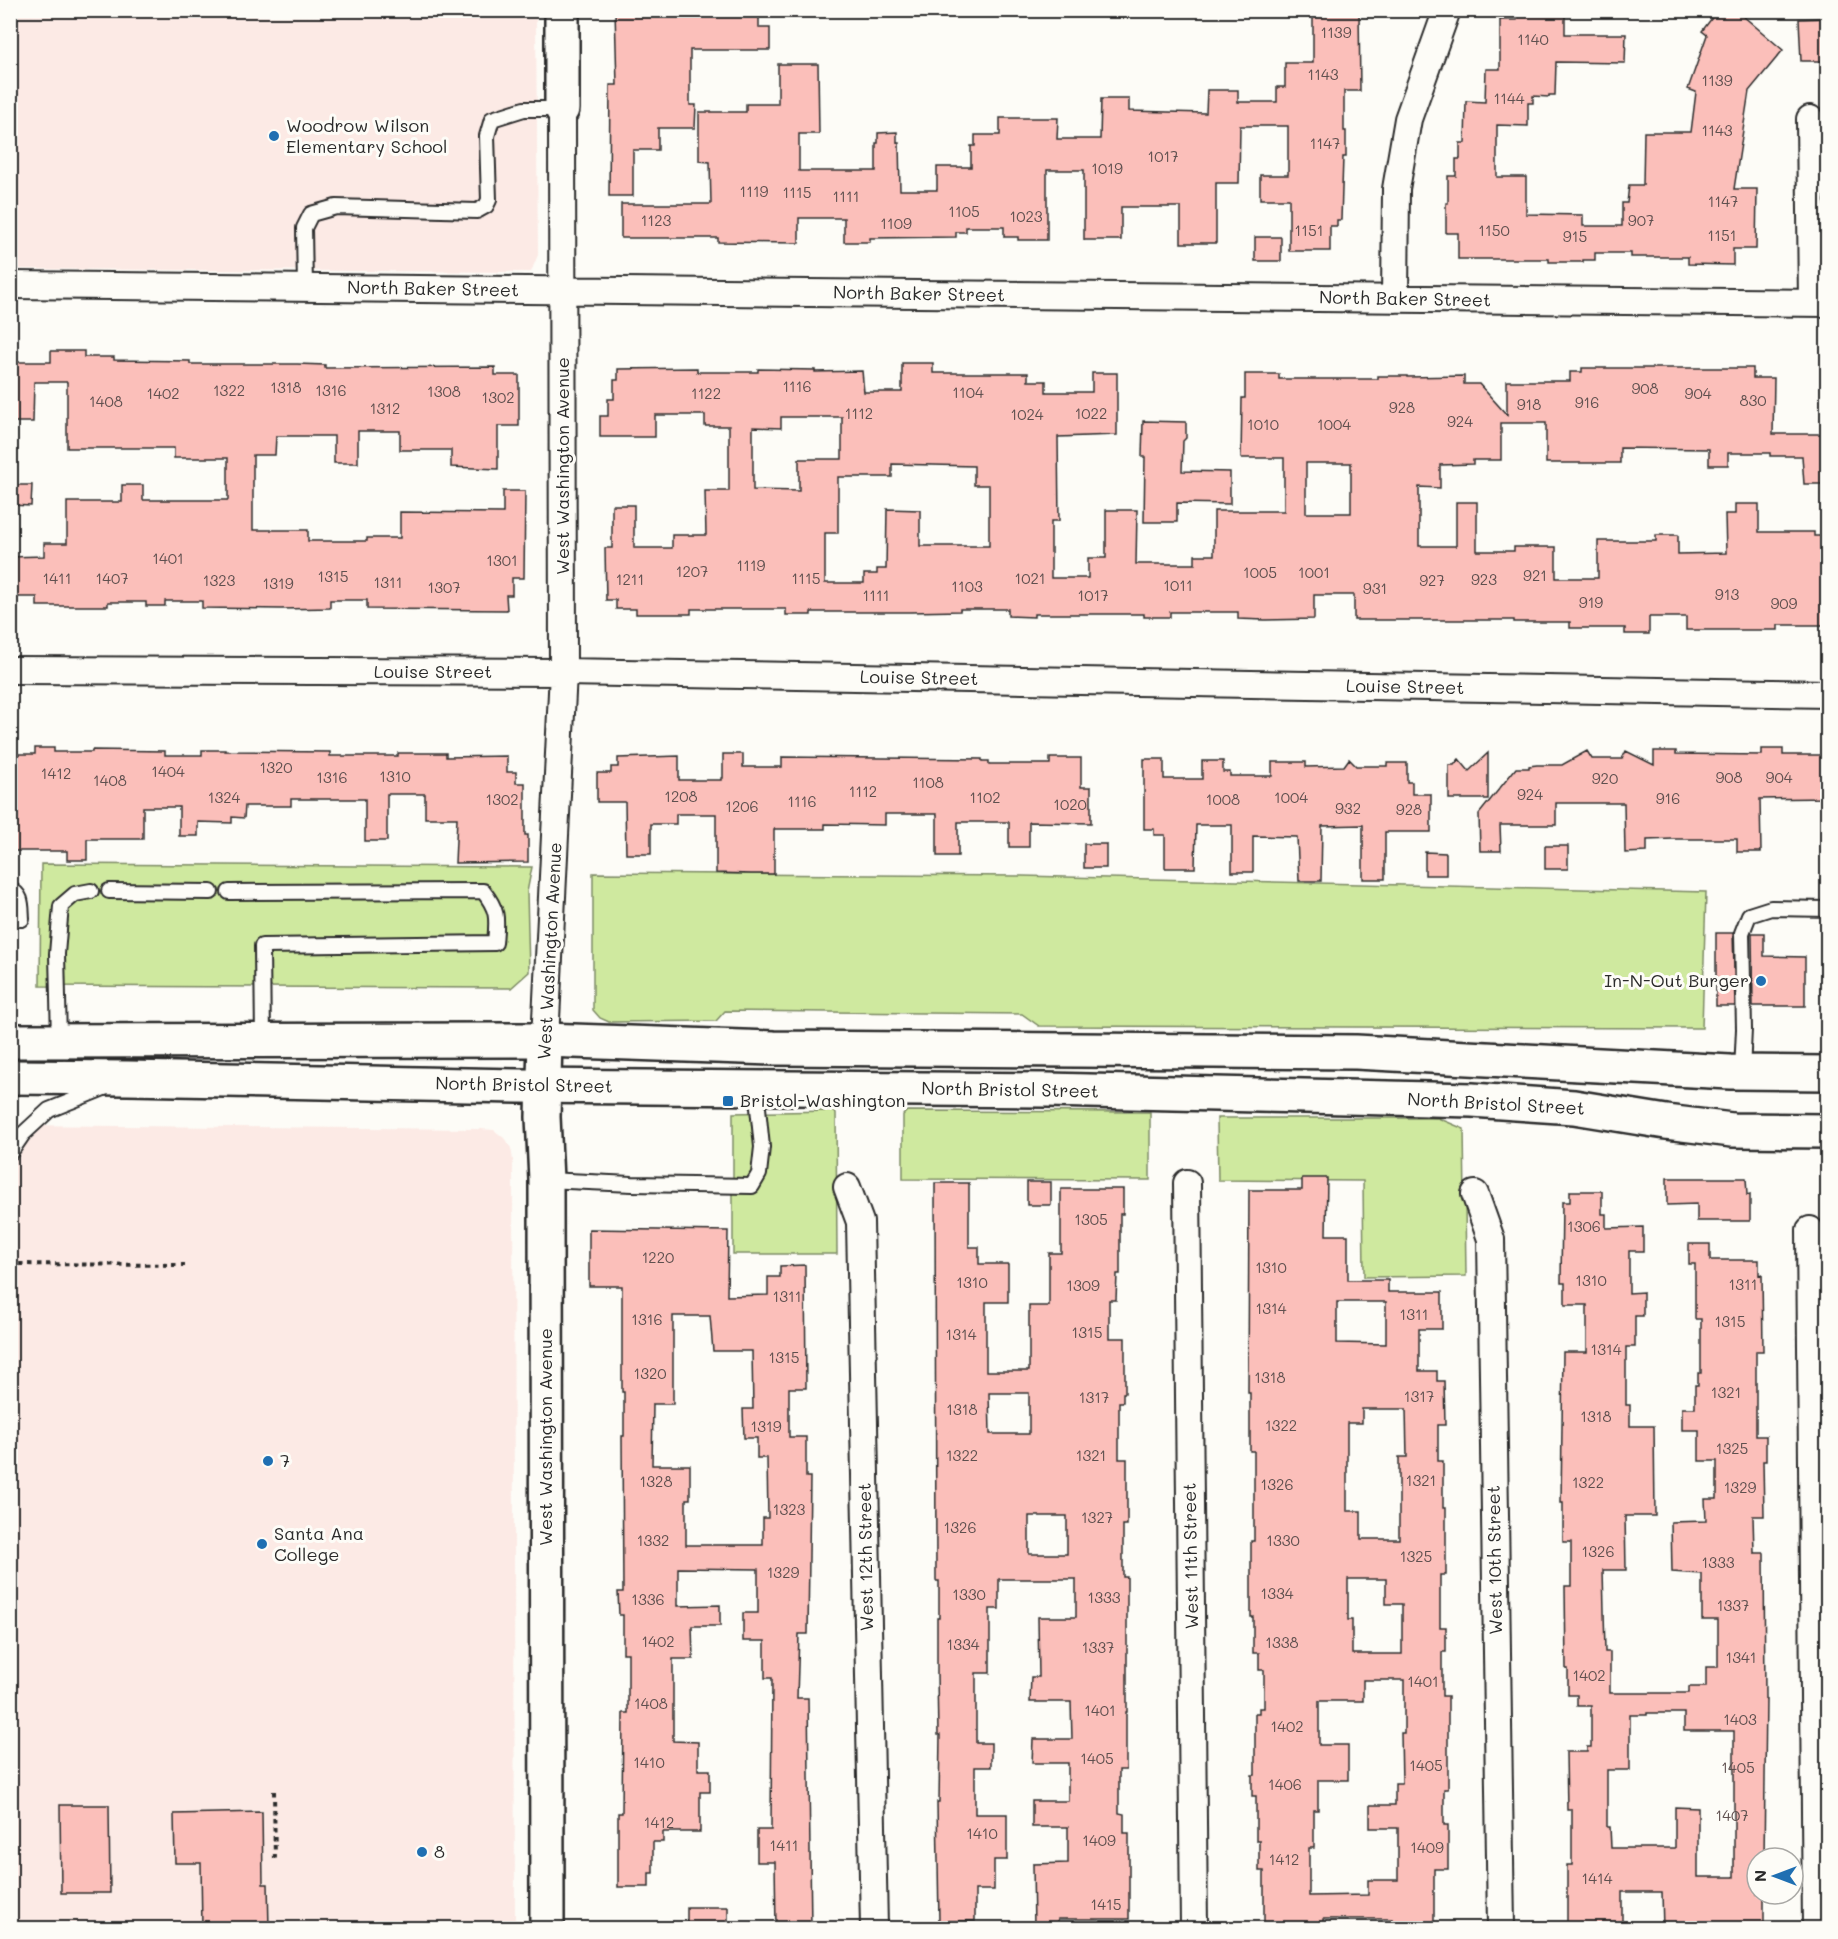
<svg xmlns="http://www.w3.org/2000/svg" width="1838" height="1939" viewBox="0 0 1838 1939" font-family="Mali,sans-serif">
<rect width="100%" height="100%" fill="#fdfcf7"/>
<filter id="ink" filterUnits="userSpaceOnUse"><feTurbulence type="fractalNoise" baseFrequency=".0167" numOctaves="2"/><feDisplacementMap in="SourceGraphic" scale="12" xChannelSelector="R" yChannelSelector="G"/><feConvolveMatrix kernelMatrix="1 2 1 2 8 2 1 2 1" color-interpolation-filters="sRGB"/></filter>
<g filter="url(#ink)">
<path fill="#fceae5" d="M11,15L536,18L538,255L531,272L11,269Z
M11,1125L481,1129L494,1130L504,1138L511,1148L513,1160L515,1928H11Z"/>
<path fill="#cfe99f" stroke="#7d8a65" stroke-width="1.5" d="M41,864L532,867L527,892L529,972L511,988L40,986Z
M593,873L1022,876L1706,892L1702,1028L1039,1026L1022,1014L725,1011L716,1021L609,1022L600,1018L593,1010Z
M831,1111L836,1113L837,1254H733V1113Z
M907,1111L1150,1112V1180L903,1179V1115Z
M1217,1118H1438L1464,1129L1466,1276L1364,1277L1363,1181L1218,1180Z"/>
<path fill="#fbbfba" stroke="#2b2b2b" stroke-width="1.5" fill-rule="evenodd" d="M615,10H759V28H770V50H690V105H696L695,128H658V150H633V196H609L610,85H617Z
M1313,10H1359L1360,91H1344V131H1346V157H1343L1341,220H1337V226H1330V251H1289V199H1260V175H1288V126H1240L1239,183H1216V243H1181V207H1121V240H1084V170H1047V240H1018V237H1004V227H966V232H956V237L870,238V242H844V218H799V243L718,242V238H621V204H711L710,162L699,161V112H746V104H778V64H818L819,134H799V171H876V143H878V133L897,132V143H899L900,190H937V167H971V146H975V135H1000V118H1058L1057,139H1100L1101,99H1129V111L1206,113L1207,90H1238V102H1277V87H1285V63H1313Z
M1517,10H1565V34H1626L1625,63L1556,62L1555,95H1549V97L1533,96V103H1528V126L1497,125V177H1526V214L1583,215V226H1622V203H1627L1629,185H1643L1644,132H1691L1696,92L1688,89L1707,35L1702,31L1718,10H1736L1783,50L1749,91L1734,189H1757L1756,249H1733V265L1688,264V257H1631V253H1595V260H1583V262H1549V259H1458V233H1446V203H1448V176H1456V159H1460V143H1465L1466,101L1485,102L1486,69H1500V20H1517Z
M1827,18V61H1801L1799,19Z
M1255,237H1281V261H1255Z
M51,351H84V357H114V360L190,361V364H297L325,365V368L495,367V375H519V426H498V469L451,467V450H400V431H358V463H334V436H276L275,455H253V530H308V541H367V538H400V512L503,513V491H525L524,578H512V595H506L507,610L367,609V600H330V608L281,609L202,608V601H165V606H146V602H108V606H37V597H10V557L44,556V543H67V502H122V485H143V500H228V458H174V448H67V382H34L33,422H10V362H51Z
M902,363H933V373H1028V381H1046V392H1092V373H1117V435L1058,437L1059,521H1051V578H1088V558H1106V510H1137L1136,564H1195V555H1214V511H1284V458H1241L1242,398H1245V374H1279V379H1378V376H1407V377L1464,376V384H1479L1507,415V381H1570V372H1582V368H1753V378H1774L1773,434H1827V484H1804L1802,456H1770V453H1728V465H1709V449L1620,448V463H1546V423H1501V460H1473V464L1440,465V488L1419,487V546H1456V502H1477V551H1514V547H1556V578H1598V541H1656V535H1678V554L1726,553L1725,514H1735V504H1759V532H1814V536H1827V625H1778V630H1686V617H1649V634H1625V628H1570V622H1514V620H1354V595H1314V619L1265,620L1238,619V612H1170V617H1144V614H1034V617L1008,616V609H960V611L910,612H811V615H786V609H691V614H636V609H616V600H606L605,548H612V505H634V548H672V535H706L705,491H729V426H705V415H655V437H600V416H608V399H614V380H618V369L697,368V372H758V369L815,370V372L862,371L864,392H902ZM781,417H842V459H799V491L753,490V427L781,428ZM1306,463H1351V513H1306ZM892,464L974,466V485H989V546H920V510L887,509L886,569H877V574H864V583H825V533H838V477H892Z
M1143,421L1186,422V438L1183,441L1182,471L1230,472V504L1177,503V522H1144L1145,457H1142Z
M10,485H32L31,506L10,505Z
M35,748H54V752H92V750L165,751V755H202V750H225V751L330,752V756H398V753H446V757L507,756V772H516V783H525V835H528V862L455,863L457,818H425V794H387V841H365V799H291V806H245L244,818L232,817V823L198,822V836H179V807H143V839H87V860H67V851H11L10,754H35Z
M1762,749H1783V755H1827V798L1760,799L1761,852H1737V839H1673L1647,840V852L1625,853L1624,803H1556V825H1500L1501,851H1480L1479,814L1516,768H1529V766L1537,765H1562L1587,751L1592,759H1622L1626,751L1654,765V751H1676V754L1762,755Z
M1488,753V799H1449V765H1454L1459,759L1469,771Z
M723,754H743V767H782V757L982,759V761H989V764H1050V758H1081V787H1091V823L1029,822V847H1009V822H958V856H937V814H885V825L825,824V829H774V874H751L716,873V814H676V824H651V854H626L625,802H597V773H611V767H618V758L679,756V780H721V778H723Z
M1144,759H1164V779H1202V761H1223V772H1230V776H1272V762H1306V767L1344,766L1349,759L1356,766H1387V763H1407V782H1412V794H1431V832H1385V879H1363V825L1322,826L1321,881H1299L1297,837L1253,836V872H1232V825H1196L1195,868H1165V835H1154V829H1144Z
M1084,844H1106V868H1084Z
M1545,846H1568V869H1545Z
M1425,852L1446,853V875H1425Z
M1716,933H1733L1735,1006H1716Z
M1752,933H1764V956L1805,957V1006H1753Z
M1302,1178H1327L1326,1235H1348V1280H1388V1292H1442V1329H1419V1371H1437V1381H1444L1445,1425H1438V1461H1443V1508H1446V1575H1440V1627H1446V1652H1442V1696H1448V1789H1444V1825H1448V1869H1434V1929H1392V1919H1323V1929H1264V1871H1259V1840H1256V1796H1252V1775H1255V1713H1259V1708H1264V1670H1259V1653H1253V1617H1251V1541H1254V1451H1250V1393H1248L1249,1190H1302ZM1337,1302H1386V1344L1337,1343ZM1362,1409H1406L1407,1457H1399V1539H1361V1511H1347V1423H1362ZM1348,1579H1386V1604H1402V1654H1352V1620H1348ZM1363,1680H1404V1733H1401L1402,1783H1395V1805H1370V1828H1398V1880H1368V1895L1309,1896V1848H1314V1810H1318V1780H1348V1745H1319V1701H1363Z
M1667,1178H1746L1747,1195L1750,1194V1221H1697V1204L1667,1205Z
M1027,1182H1051V1205H1027Z
M935,1183H969V1247H979V1264H1008V1302H986V1371H1029V1306H1049V1253H1061V1189H1123V1214H1120V1274H1117L1116,1300H1109V1338H1125V1393H1123V1402H1119V1459H1127V1525H1123V1577H1127V1712H1126V1770H1119V1813L1124,1814V1833H1129V1919H1058V1929H1034L1033,1864L1068,1863V1827H1032V1801H1068V1763H1032L1033,1739H1072L1071,1702H1030L1031,1677H1039L1038,1617H1076V1579H999V1609H990V1673H976V1743H991V1767H975V1814H1007V1860H994V1890H975V1921H939L937,1802H939L940,1735H938L937,1673V1618H939V1581H936ZM989,1393H1029V1434H990ZM1029,1516H1067V1554H1029Z
M1570,1191H1602V1214H1606V1228L1643,1227V1251H1629V1293L1643,1292V1316H1635V1347H1626V1405H1630V1426H1654L1655,1516H1625L1626,1570H1603L1605,1652H1610V1693H1689V1687H1706V1667H1718V1620H1702V1574L1672,1572L1671,1522L1706,1521L1705,1499H1717V1461H1699V1430H1682V1408H1695V1385H1698V1373H1701V1319H1695V1264H1689V1244H1710V1260H1759V1275L1762,1274L1763,1351H1756V1436H1766V1461H1763L1764,1516H1753L1754,1553H1764L1765,1699H1766L1764,1858H1757V1894H1764V1929H1663L1662,1892H1622V1929H1567V1865H1572V1810H1567L1566,1752H1587V1747H1591V1706H1577V1695H1568V1669H1566L1565,1586H1571V1542H1563V1503H1561L1563,1352H1587V1305H1565V1283H1561L1562,1202H1570ZM1647,1713H1684V1731H1734V1877H1698V1808L1675,1807V1848H1611L1610,1827H1607V1770H1630V1715H1647Z
M589,1229L728,1231L727,1296L768,1295V1277H780V1266L805,1265L806,1388H789V1437H806V1477H810L808,1634H799L797,1698H808L811,1929H776L775,1862H757V1830H771L772,1678H765V1641H743V1613H758V1569L678,1568V1606L720,1605V1626H692L693,1659H673V1741L698,1742V1770H710V1792H700V1832H663V1842H653V1873H649V1887H618V1813H622L623,1713H628V1653H623V1615H619L618,1592H623L622,1436H624V1392H622V1286H589ZM673,1316H710L713,1351H752L753,1409H743L744,1438H757V1458H767L768,1518H763V1545H686V1499H690V1465H652L653,1404H673Z
M60,1805H109L110,1893H61Z
M262,1812L263,1884H268L269,1929H202L201,1863H175L174,1814Z
M687,1907H728V1929H687Z"/>
<g fill="none" stroke-linecap="round" stroke-linejoin="round">
<g stroke="#2b2b2b" stroke-width="18">
<path id="lane" d="M305,288L304,228L311,214L336,207L477,211L486,206L489,200L487,136L492,119L524,109H562
M10,890C23,894 21,907 22,919H10
M109,891L211,892
M229,892L483,891C499,911 497,919 495,943L262,946L263,1041
M59,1040L57,954L61,906L75,894L91,891
M1742,1072L1744,1029L1742,933L1749,915L1771,908L1828,909
M10,1153L23,1134L49,1110L104,1088
M546,1180L632,1184L752,1186L759,1174L762,1147L756,1088"/>
</g>
<g stroke="#2b2b2b" stroke-width="30">
<path id="street" d="M1810,119L1812,303
M10,285L1828,303
M1395,299L1396,189L1408,119L1447,10
M10,670L563,672L1828,694
M545,1040L563,672L562,109
M1187,1183L1194,1928
M847,1187L860,1222L874,1928
M1475,1194L1491,1239L1501,1928
M1810,1230L1816,1928"/>
</g>
<g stroke="#2b2b2b" stroke-width="38">
<path id="secondary" d="M562,10V109
M545,1040L543,1117L546,1180L547,1928"/>
</g>
<g stroke="#2b2b2b" stroke-width="38">
<path id="primary" d="M10,1041L545,1040L774,1048L1356,1052L1730,1072L1828,1073
M10,1077L128,1078L519,1086L1047,1090L1472,1100L1574,1107L1666,1122L1732,1130L1828,1131"/>
</g>
<path stroke="#2b2b2b" stroke-width="4" stroke-dasharray="4.5 4.5" stroke-linecap="butt" d="M10,1264L185,1265
M274,1791L275,1863"/>
<use href="#lane" stroke="#fdfcf7" stroke-width="14"/>
<use href="#street" stroke="#fdfcf7" stroke-width="26"/>
<use href="#secondary" stroke="#fdfcf7" stroke-width="33"/>
<use href="#primary" stroke="#fdfcf7" stroke-width="33"/>
</g>
</g>
<g fill="#1f6fb2" stroke="#fdfcf7" stroke-width="2">
<circle cx="274" cy="136" r="6"/>
<circle cx="1761" cy="981" r="6"/>
<rect x="722" y="1095" width="12" height="12" rx="3"/>
<circle cx="268" cy="1461" r="6"/>
<circle cx="262" cy="1544" r="6"/>
<circle cx="422" cy="1852" r="6"/>
</g>
<g text-anchor="middle" stroke-width="6" stroke-linejoin="round" paint-order="stroke">
<g font-size="15" fill="#5f504f">
<text x="1336" y="38">1139</text>
<text x="1533" y="45">1140</text>
<text x="1323" y="80">1143</text>
<text x="1717" y="86">1139</text>
<text x="1509" y="104">1144</text>
<text x="1717" y="136">1143</text>
<text x="1325" y="149">1147</text>
<text x="1163" y="162">1017</text>
<text x="1107" y="174">1019</text>
<text x="754" y="197">1119</text>
<text x="797" y="198">1115</text>
<text x="846" y="202">1111</text>
<text x="1723" y="207">1147</text>
<text x="964" y="217">1105</text>
<text x="1026" y="222">1023</text>
<text x="656" y="226">1123</text>
<text x="1641" y="226">907</text>
<text x="896" y="229">1109</text>
<text x="1309" y="236">1151</text>
<text x="1494" y="236">1150</text>
<text x="1722" y="241">1151</text>
<text x="1575" y="242">915</text>
<text x="797" y="392">1116</text>
<text x="286" y="393">1318</text>
<text x="1645" y="394">908</text>
<text x="229" y="396">1322</text>
<text x="331" y="396">1316</text>
<text x="444" y="397">1308</text>
<text x="968" y="398">1104</text>
<text x="163" y="399">1402</text>
<text x="706" y="399">1122</text>
<text x="1698" y="399">904</text>
<text x="498" y="403">1302</text>
<text x="1753" y="406">830</text>
<text x="106" y="407">1408</text>
<text x="1587" y="408">916</text>
<text x="1529" y="410">918</text>
<text x="1402" y="413">928</text>
<text x="385" y="414">1312</text>
<text x="859" y="419">1112</text>
<text x="1091" y="419">1022</text>
<text x="1027" y="420">1024</text>
<text x="1460" y="427">924</text>
<text x="1263" y="430">1010</text>
<text x="1334" y="430">1004</text>
<text x="168" y="564">1401</text>
<text x="502" y="566">1301</text>
<text x="751" y="571">1119</text>
<text x="692" y="577">1207</text>
<text x="1260" y="578">1005</text>
<text x="1314" y="578">1001</text>
<text x="1535" y="581">921</text>
<text x="333" y="582">1315</text>
<text x="57" y="584">1411</text>
<text x="112" y="584">1407</text>
<text x="806" y="584">1115</text>
<text x="1030" y="584">1021</text>
<text x="630" y="585">1211</text>
<text x="1484" y="585">923</text>
<text x="219" y="586">1323</text>
<text x="1432" y="586">927</text>
<text x="388" y="588">1311</text>
<text x="278" y="589">1319</text>
<text x="1178" y="591">1011</text>
<text x="967" y="592">1103</text>
<text x="444" y="593">1307</text>
<text x="1375" y="594">931</text>
<text x="1727" y="600">913</text>
<text x="876" y="601">1111</text>
<text x="1093" y="601">1017</text>
<text x="1591" y="608">919</text>
<text x="1784" y="609">909</text>
<text x="276" y="773">1320</text>
<text x="168" y="777">1404</text>
<text x="56" y="779">1412</text>
<text x="395" y="782">1310</text>
<text x="332" y="783">1316</text>
<text x="1729" y="783">908</text>
<text x="1779" y="783">904</text>
<text x="1605" y="784">920</text>
<text x="110" y="786">1408</text>
<text x="928" y="788">1108</text>
<text x="863" y="797">1112</text>
<text x="1530" y="800">924</text>
<text x="681" y="802">1208</text>
<text x="224" y="803">1324</text>
<text x="985" y="803">1102</text>
<text x="1291" y="803">1004</text>
<text x="1668" y="804">916</text>
<text x="502" y="805">1302</text>
<text x="1223" y="805">1008</text>
<text x="802" y="807">1116</text>
<text x="1070" y="810">1020</text>
<text x="742" y="812">1206</text>
<text x="1348" y="814">932</text>
<text x="1409" y="815">928</text>
<text x="1091" y="1225">1305</text>
<text x="1584" y="1232">1306</text>
<text x="658" y="1263">1220</text>
<text x="1271" y="1273">1310</text>
<text x="1591" y="1286">1310</text>
<text x="972" y="1288">1310</text>
<text x="1743" y="1290">1311</text>
<text x="1083" y="1291">1309</text>
<text x="787" y="1302">1311</text>
<text x="1271" y="1314">1314</text>
<text x="1414" y="1320">1311</text>
<text x="647" y="1325">1316</text>
<text x="1730" y="1327">1315</text>
<text x="1087" y="1338">1315</text>
<text x="961" y="1340">1314</text>
<text x="1606" y="1355">1314</text>
<text x="784" y="1363">1315</text>
<text x="650" y="1379">1320</text>
<text x="1270" y="1383">1318</text>
<text x="1726" y="1398">1321</text>
<text x="1419" y="1402">1317</text>
<text x="1094" y="1403">1317</text>
<text x="962" y="1415">1318</text>
<text x="1596" y="1422">1318</text>
<text x="1281" y="1431">1322</text>
<text x="766" y="1432">1319</text>
<text x="1732" y="1454">1325</text>
<text x="962" y="1461">1322</text>
<text x="1091" y="1461">1321</text>
<text x="1421" y="1486">1321</text>
<text x="656" y="1487">1328</text>
<text x="1588" y="1488">1322</text>
<text x="1277" y="1490">1326</text>
<text x="1740" y="1493">1329</text>
<text x="789" y="1515">1323</text>
<text x="1097" y="1523">1327</text>
<text x="960" y="1533">1326</text>
<text x="653" y="1546">1332</text>
<text x="1283" y="1546">1330</text>
<text x="1598" y="1557">1326</text>
<text x="1416" y="1562">1325</text>
<text x="1718" y="1568">1333</text>
<text x="783" y="1578">1329</text>
<text x="1277" y="1599">1334</text>
<text x="969" y="1600">1330</text>
<text x="1104" y="1603">1333</text>
<text x="648" y="1605">1336</text>
<text x="1733" y="1611">1337</text>
<text x="658" y="1647">1402</text>
<text x="1282" y="1648">1338</text>
<text x="963" y="1650">1334</text>
<text x="1098" y="1653">1337</text>
<text x="1741" y="1663">1341</text>
<text x="1589" y="1681">1402</text>
<text x="1423" y="1687">1401</text>
<text x="651" y="1709">1408</text>
<text x="1100" y="1716">1401</text>
<text x="1740" y="1725">1403</text>
<text x="1287" y="1732">1402</text>
<text x="1097" y="1764">1405</text>
<text x="649" y="1768">1410</text>
<text x="1426" y="1771">1405</text>
<text x="1738" y="1773">1405</text>
<text x="1285" y="1790">1406</text>
<text x="1732" y="1821">1407</text>
<text x="659" y="1828">1412</text>
<text x="982" y="1839">1410</text>
<text x="1099" y="1846">1409</text>
<text x="784" y="1851">1411</text>
<text x="1427" y="1853">1409</text>
<text x="1284" y="1865">1412</text>
<text x="1597" y="1884">1414</text>
<text x="1106" y="1910">1415</text>
</g>
<g font-size="18" fill="#2b2b2b" stroke="#fdfcf7" text-anchor="start">
<text x="286" y="132">Woodrow Wilson<tspan x="286" dy="21">Elementary School</tspan></text>
<text x="1749" y="987" text-anchor="end">In-N-Out Burger</text>
<text x="740" y="1107">Bristol-Washington</text>
<text x="280" y="1467">7</text>
<text x="274" y="1540">Santa Ana<tspan x="274" dy="21">College</tspan></text>
<text x="434" y="1858">8</text>
</g>
<g font-size="18" fill="#2b2b2b" stroke="#fdfcf7">
<text transform="translate(433 289) rotate(1)" y="6">North Baker Street</text>
<text transform="translate(919 294) rotate(1)" y="6">North Baker Street</text>
<text transform="translate(1405 299) rotate(1)" y="6">North Baker Street</text>
<text transform="translate(563 466) rotate(-90)" y="6">West Washington Avenue</text>
<text x="433" y="678">Louise Street</text>
<text transform="translate(919 678) rotate(1)" y="6">Louise Street</text>
<text transform="translate(1405 687) rotate(1)" y="6">Louise Street</text>
<text transform="translate(550 951) rotate(-87)" y="6">West Washington Avenue</text>
<text transform="translate(524 1085) rotate(1)" y="6">North Bristol Street</text>
<text transform="translate(1010 1090) rotate(1)" y="6">North Bristol Street</text>
<text transform="translate(1496 1104) rotate(3)" y="6">North Bristol Street</text>
<text transform="translate(546 1437) rotate(-90)" y="6">West Washington Avenue</text>
<text transform="translate(1191 1556) rotate(-91)" y="6">West 11th Street</text>
<text transform="translate(866 1557) rotate(-91)" y="6">West 12th Street</text>
<text transform="translate(1495 1560) rotate(-91)" y="6">West 10th Street</text>
</g>
</g>
<rect width="1838" height="1939" fill="none" stroke="#fdfcf7" stroke-width="36"/>
<rect x="18" y="18" width="1802" height="1903" fill="none" stroke="#2b2b2b" stroke-width="2" filter="url(#ink)"/>
<g transform="translate(1775 1876) rotate(270)"><circle r="28" fill="#fdfcf7" stroke="#a9a8a5" stroke-width="1.5"/>
<path d="M0-4.5L10 22L0 15L-10 22Z" fill="#1f6fb2"/>
<text y="-9" font-size="16" font-weight="bold" text-anchor="middle" fill="#2b2b2b">N</text>
</g>
</svg>
